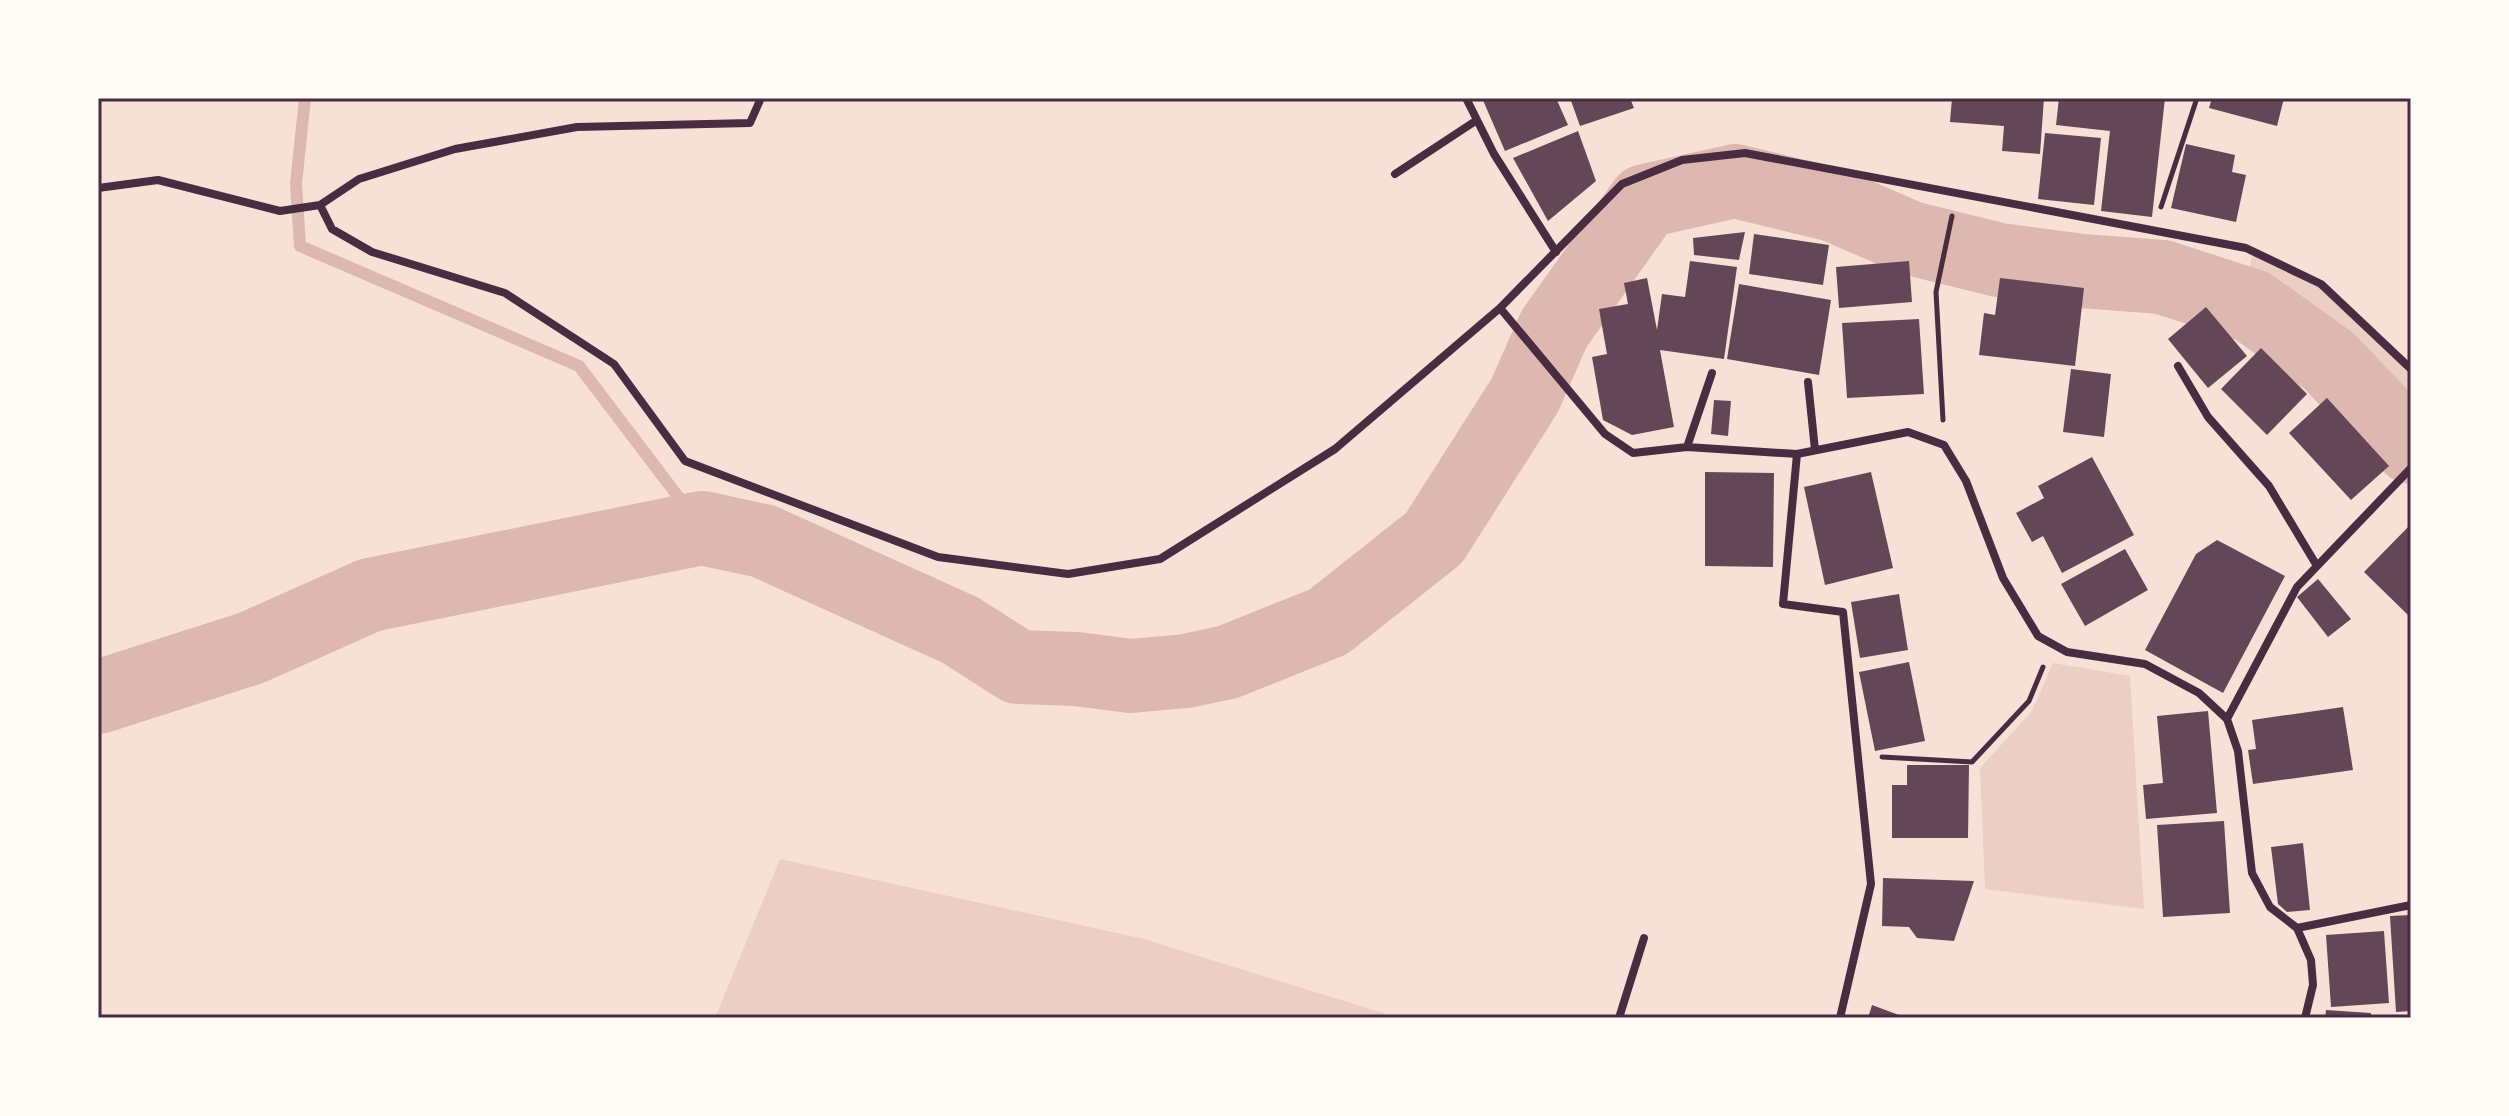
<svg xmlns="http://www.w3.org/2000/svg" width="2509" height="1116" viewBox="0 0 2509 1116" font-family="'Noto Sans',sans-serif">
<rect width="100%" height="100%" fill="#f7e1d7"/>
<path fill="#ebcfc5" d="M2253,252L2320,283L2411,369V482L2402,477L2317,374L2237,324Z
M2053,663L2130,676L2144,909L1985,889L1980,768L2032,711Z
M780,859L1144,939L1399,1018H715Z"/>
<g fill="none" stroke-linecap="round" stroke-linejoin="round">
<path stroke="#dcb8b0" stroke-width="12" d="M305,98L296,184L300,246L579,366L702,528"/>
<path stroke="#dcb8b0" stroke-width="74" d="M98,697L251,648L370,595L702,528L763,541L960,630L1018,667L1076,669L1131,676L1186,671L1228,662L1328,622L1434,538L1525,395L1554,329L1645,201L1735,181L1834,205L1910,238L1999,260L2082,271L2162,277L2252,306L2329,361L2411,447"/>
</g>
<path fill="#644757" d="M1482,98H1556L1568,125L1505,151Z
M1570,98H1630L1634,108L1580,126Z
M1952,98H2044L2040,154L2002,151L2004,126L1950,122Z
M2059,98H2165L2152,217L2101,211L2110,131L2056,125Z
M2212,98H2284L2277,126L2209,108Z
M1578,131L1596,181L1548,221L1513,158Z
M2045,133L2101,138L2094,205L2038,199Z
M2186,144L2235,155L2232,172L2246,175L2236,222L2171,208Z
M1745,232L1739,260L1694,255L1693,238Z
M1754,234L1829,245L1823,285L1749,274Z
M1690,261L1737,267L1724,359L1660,350L1674,427L1632,435L1603,420L1592,357L1607,354L1599,309L1628,304L1624,283L1647,278L1657,330L1662,294L1685,297Z
M1909,261L1912,302L1839,308L1836,267Z
M2000,278L2084,288L2075,366L1979,355L1984,313L1995,315Z
M1739,284L1831,300L1819,375L1727,359Z
M2206,307L2247,356L2208,388L2168,339Z
M1919,319L1924,394L1847,398L1842,323Z
M2261,348L2307,394L2267,435L2221,389Z
M2071,369L2111,374L2104,437L2063,432Z
M2327,398L2389,466L2351,500L2289,433Z
M1714,400L1731,401L1728,436L1711,434Z
M2092,457L2134,535L2062,573L2043,536L2032,542L2016,513L2044,498L2038,486Z
M1705,472L1774,473L1773,567L1705,566Z
M1871,472L1893,568L1825,585L1804,487Z
M2411,524V618L2364,572Z
M2217,540L2285,576L2223,693L2145,650L2196,554Z
M2125,549L2148,590L2085,626L2061,584Z
M2318,579L2351,619L2328,637L2297,597Z
M1899,594L1908,650L1860,658L1851,602Z
M1909,662L1925,741L1875,751L1859,672Z
M2343,707L2353,770L2253,784L2248,750L2256,749L2252,720Z
M2208,711L2217,813L2146,819L2143,785L2163,783L2157,716Z
M1907,765H1969L1968,838H1892V785H1907Z
M2224,821L2230,913L2163,917L2157,825Z
M2303,843L2310,910L2287,912L2278,904L2271,847Z
M1883,878L1974,881L1954,941L1917,938L1909,927L1882,926Z
M2411,915V1011L2396,1012L2390,916Z
M2384,931L2389,1003L2331,1007L2326,935Z
M1872,1005L1907,1018H1868Z
M2326,1010L2371,1013V1018H2325Z"/>
<g fill="none" stroke-linecap="round" stroke-linejoin="round">
<path stroke="#4a2c40" stroke-width="5" d="M2161,207L2197,98
M1943,420L1936,292L1952,216
M1882,757L1972,762L2029,701L2043,667"/>
<path stroke="#4a2c40" stroke-width="8" d="M761,98L750,123L577,127L455,149L359,179L320,205L332,229L372,252L505,293L614,364L685,461L938,557L1068,574L1160,559L1335,449L1500,308L1622,184L1682,160L1745,153L2246,248L2321,284L2411,369
M1466,98L1494,154L1556,252
M1395,174L1477,120
M98,188L158,180L280,211L320,205
M1500,308L1605,434L1633,453L1687,447L1797,454L1908,432L1944,445L1966,481L2003,578L2038,636L2067,652L2145,664L2199,693L2227,719L2238,751L2252,873L2270,907L2297,928L2311,960L2313,985L2305,1018
M2178,366L2208,417L2269,486L2317,566
M1808,382L1815,450
M1687,447L1712,373
M1797,454L1783,604L1843,612L1871,884L1840,1018
M2227,719L2297,587L2411,468
M2297,928L2411,905
M1619,1018L1644,938"/>
</g>
<rect width="2509" height="1116" fill="none" stroke="#fffaf5" stroke-width="200"/>
<rect x="100" y="100" width="2309" height="916" fill="none" stroke="#4a2c40" stroke-width="3"/>
</svg>
